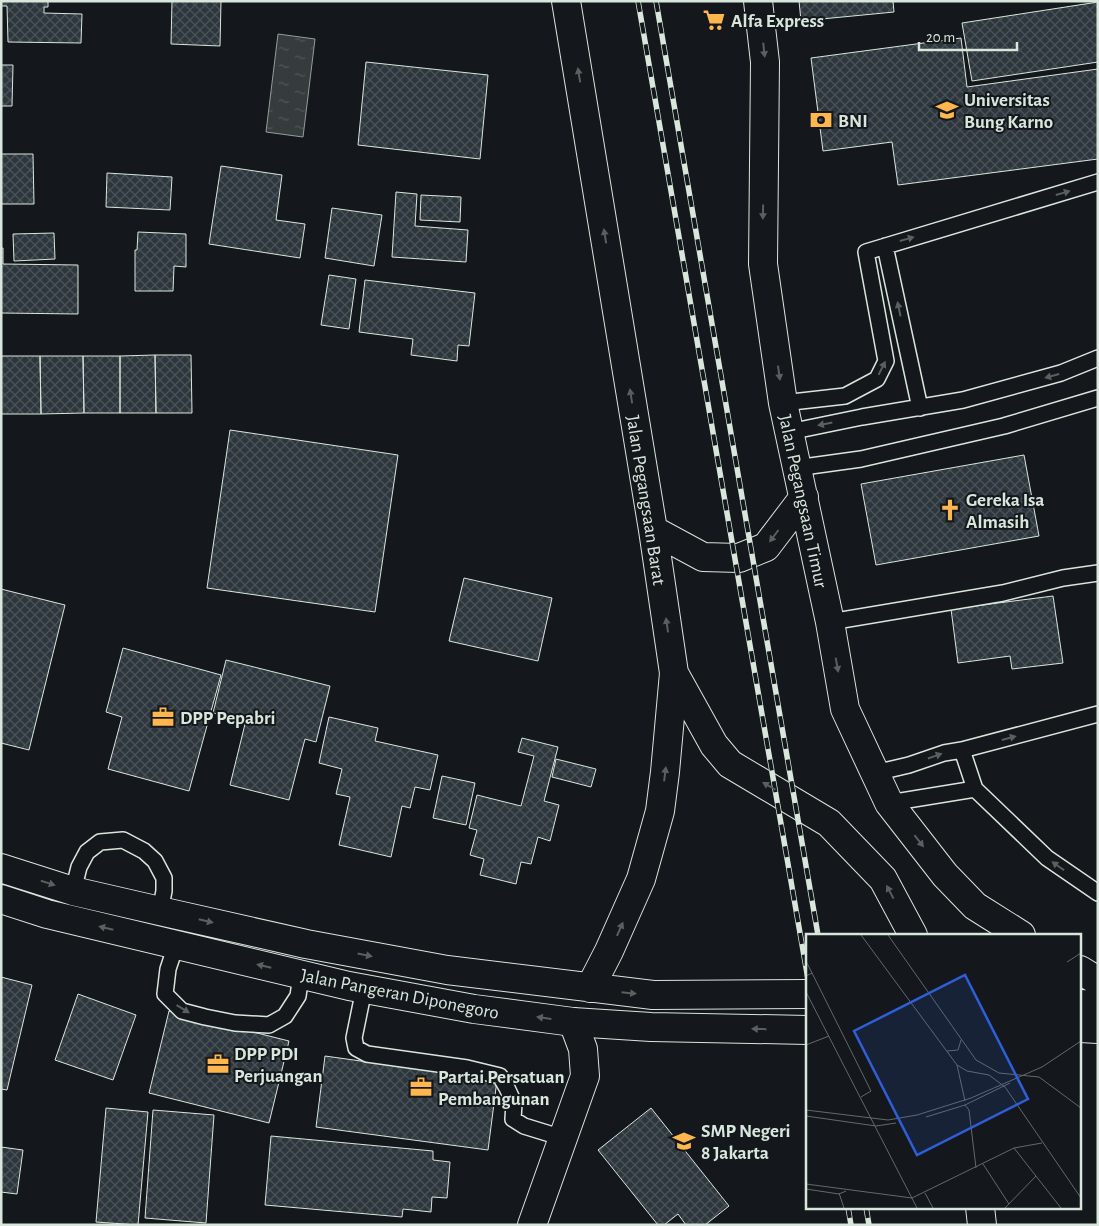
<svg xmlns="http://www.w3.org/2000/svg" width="1099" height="1226" viewBox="0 0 1099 1226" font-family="'Alegreya Sans',sans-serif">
<defs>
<pattern id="water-ripples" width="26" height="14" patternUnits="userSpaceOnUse" patternTransform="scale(1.25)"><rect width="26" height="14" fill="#363b3e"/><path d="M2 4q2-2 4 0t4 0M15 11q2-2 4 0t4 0" fill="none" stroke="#525759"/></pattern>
<pattern id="building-cross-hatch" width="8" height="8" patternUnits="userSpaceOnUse" patternTransform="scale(1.25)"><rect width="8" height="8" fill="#2c363c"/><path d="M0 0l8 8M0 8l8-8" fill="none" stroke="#4a5358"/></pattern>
</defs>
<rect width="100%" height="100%" fill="#14181c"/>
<path fill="url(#water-ripples)" stroke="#939e99" d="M278,34L315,39L303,137L266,132Z"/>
<path fill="url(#building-cross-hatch)" stroke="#d8e6dc" d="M1,1H48V7H44V13L82,14L81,43L8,42L7,6H1Z
M172,1H221L220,46L171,44Z
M799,1H893L894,12L801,21Z
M1098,2V62L972,81L962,23Z
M961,38L967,87L1098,69V159L898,185L892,142L823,151L811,58Z
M366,62L488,75L480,159L358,145Z
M1,65H13L12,106H1Z
M1,154H33L34,204H1Z
M221,166L282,175L276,220L305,224L300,258L209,244Z
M107,173L172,177L170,210L106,207Z
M396,192L417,194L415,226L468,230L466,262L392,257Z
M421,195L461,197L460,222L420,220Z
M332,208L382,215L374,266L325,258Z
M138,232L186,234V267L174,266L173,291H135V250H137Z
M54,233L55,259L14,261L13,234Z
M1,248H3V264L78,265V314L1,313Z
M329,275L356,279L349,329L321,325Z
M365,280L475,293L469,346L458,345L457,361L411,355L413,339L359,332Z
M155,355H191L192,413H156Z
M155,355L156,413H120V356Z
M1,356H40L41,414H1Z
M40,356H83L84,413L41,414Z
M83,356H120V413H84Z
M230,430L398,455L375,612L207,588Z
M1024,455L1039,536L876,565L861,484Z
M464,578L552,598L538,661L449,641Z
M1,589L65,605L29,750L1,743Z
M1053,596L1063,663L1012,669L1010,656L958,663L951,609Z
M123,648L221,675L189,791L108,769L122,717L106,712Z
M226,660L330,686L316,742L305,739L289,800L230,785L246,720L213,713Z
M329,717L378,728L375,741L438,755L430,790L415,787L410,808L402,806L391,857L339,845L350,797L336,794L342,769L319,763Z
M522,738L558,747L544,801L559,805L550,841L538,837L531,864L521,862L516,884L480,875L484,859L470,855L477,830L469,828L477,795L521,806L534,756L518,752Z
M556,759L596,769L591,787L552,777Z
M442,776L475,783L466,825L433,818Z
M1,977L32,985L7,1090L1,1089Z
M78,994L136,1015L113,1080L55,1060Z
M169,1011L289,1041L269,1123L149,1093Z
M325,1056L497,1080L488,1150L316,1127Z
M106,1108L148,1112L138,1225L96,1222Z
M651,1108L729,1206L705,1225H686L678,1214L664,1225H658L598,1150Z
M153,1110L214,1115L206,1223L145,1218Z
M271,1136L433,1151V1160L450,1162L447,1198L432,1197L431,1212L403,1209L402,1217L265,1205Z
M1,1147L23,1150L17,1194L1,1192Z"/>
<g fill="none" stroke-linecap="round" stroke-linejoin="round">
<g stroke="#d8e6dc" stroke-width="18">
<path id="lane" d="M885,246L920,408
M783,403L845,396L877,379L886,361L866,252L1098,182
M789,432L862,417L963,400L1061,373L1098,358
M796,468L861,459L1004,426L1098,398
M830,622L1003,593L1063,578L1098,573
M962,750L975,789
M875,773L909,765L944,753L962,750L1098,714
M889,803L975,789L1047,858L1098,893
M73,891L79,867L87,852L100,842L123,840L144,851L155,861L164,878V891L160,911
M176,945L168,969L165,994L182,1011L205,1017L235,1023L269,1025L285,1016L298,996L301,975
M364,989L354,1038L356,1048L367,1054L467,1068L500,1076L507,1088L514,1103L513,1119L524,1126L563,1138"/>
</g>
<g stroke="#d8e6dc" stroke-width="30">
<path id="street" d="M532,1225L585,1076L583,1049L573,1022"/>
</g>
<g stroke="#d8e6dc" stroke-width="30">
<path id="secondary" d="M566,1L653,530L674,673L665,772L660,811L641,879L609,951L590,988
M758,1L765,62L763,264L783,403L830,622L845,709L889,803L945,875L975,906L1021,935
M653,530L703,557L739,558L766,547L804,497
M674,673L714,745L730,764L829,823L883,879L913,935
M1,868L73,891L160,911L306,944L447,970L653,995L808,994
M1,899L47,914L349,986L474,1009L573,1022L651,1027L808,1030
M1080,970L1098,981
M1080,1004L1098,1005
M1080,1028L1098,1029
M980,1207L982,1225"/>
</g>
<use href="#lane" stroke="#14181c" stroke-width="15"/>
<use href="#street" stroke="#14181c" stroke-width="28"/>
<use href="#secondary" stroke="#14181c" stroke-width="28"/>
<g stroke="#d8e6dc" stroke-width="5.5">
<path id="rail" d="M638,1L808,979
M656,1L818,935
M848,1207L851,1225
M866,1207L869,1225"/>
</g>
<use href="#rail" stroke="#14181c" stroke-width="4" stroke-dasharray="11" stroke-linecap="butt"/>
</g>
<defs><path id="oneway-solid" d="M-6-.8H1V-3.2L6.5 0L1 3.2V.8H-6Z" transform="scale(1.25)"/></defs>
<g fill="#59605f">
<use href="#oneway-solid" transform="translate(764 50) rotate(84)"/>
<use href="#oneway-solid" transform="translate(579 75) rotate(-99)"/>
<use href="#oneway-solid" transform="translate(1063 193) rotate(-16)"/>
<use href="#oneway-solid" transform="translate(763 212) rotate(91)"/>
<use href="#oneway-solid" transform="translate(605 236) rotate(-99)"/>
<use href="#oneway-solid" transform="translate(907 239) rotate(-16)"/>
<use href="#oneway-solid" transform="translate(899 309) rotate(-102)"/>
<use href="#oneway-solid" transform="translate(882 368) rotate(-63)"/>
<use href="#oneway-solid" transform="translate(779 373) rotate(82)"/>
<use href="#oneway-solid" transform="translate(1052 376) rotate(165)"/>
<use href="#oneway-solid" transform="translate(631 396) rotate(-99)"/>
<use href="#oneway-solid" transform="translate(825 424) rotate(169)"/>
<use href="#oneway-solid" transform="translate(774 536) rotate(127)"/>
<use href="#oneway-solid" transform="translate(667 625) rotate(-98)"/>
<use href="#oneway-solid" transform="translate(837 665) rotate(80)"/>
<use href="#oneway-solid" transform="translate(1009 738) rotate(-15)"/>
<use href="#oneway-solid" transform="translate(935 756) rotate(-19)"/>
<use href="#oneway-solid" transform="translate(665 774) rotate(-83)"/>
<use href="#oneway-solid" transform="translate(769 786) rotate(-150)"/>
<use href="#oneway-solid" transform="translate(919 841) rotate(52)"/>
<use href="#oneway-solid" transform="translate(1058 866) rotate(-145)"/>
<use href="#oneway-solid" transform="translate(48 883) rotate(17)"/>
<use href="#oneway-solid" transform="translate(890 892) rotate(-118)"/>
<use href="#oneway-solid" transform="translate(206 921) rotate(13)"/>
<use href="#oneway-solid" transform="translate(106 928) rotate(-167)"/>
<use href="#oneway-solid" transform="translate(620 929) rotate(-66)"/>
<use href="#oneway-solid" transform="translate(365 955) rotate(11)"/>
<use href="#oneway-solid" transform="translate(264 966) rotate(-167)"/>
<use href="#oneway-solid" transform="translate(629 993) rotate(6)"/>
<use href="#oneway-solid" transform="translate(183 1009) rotate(31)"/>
<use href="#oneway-solid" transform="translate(544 1018) rotate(-172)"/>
<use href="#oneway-solid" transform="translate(759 1029) rotate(-179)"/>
</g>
<defs>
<g id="supermarket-bare" transform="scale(1.725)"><path d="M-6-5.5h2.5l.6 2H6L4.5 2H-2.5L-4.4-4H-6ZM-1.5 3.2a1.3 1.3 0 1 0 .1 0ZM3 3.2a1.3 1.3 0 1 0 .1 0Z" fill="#ffb74d" stroke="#14181c" stroke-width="2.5" paint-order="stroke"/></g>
<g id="university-bare" transform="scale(1.725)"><path d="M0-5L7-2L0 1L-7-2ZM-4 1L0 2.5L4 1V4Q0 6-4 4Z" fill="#ffb74d" stroke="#14181c" stroke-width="2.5" paint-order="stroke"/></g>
<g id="bank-bare" transform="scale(1.725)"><path d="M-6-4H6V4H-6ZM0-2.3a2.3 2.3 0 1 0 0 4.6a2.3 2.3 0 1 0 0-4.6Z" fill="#ffb74d" stroke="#14181c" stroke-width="2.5" paint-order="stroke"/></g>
<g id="church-bare" transform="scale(1.725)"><path d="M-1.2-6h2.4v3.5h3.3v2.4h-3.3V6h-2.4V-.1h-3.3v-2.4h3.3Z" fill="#ffb74d" stroke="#14181c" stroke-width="2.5" paint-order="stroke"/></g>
<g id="office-bare" transform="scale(1.725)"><path d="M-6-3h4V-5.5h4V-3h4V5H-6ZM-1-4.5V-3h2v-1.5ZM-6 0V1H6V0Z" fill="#ffb74d" stroke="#14181c" stroke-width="2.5" paint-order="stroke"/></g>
<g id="school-bare" transform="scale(1.725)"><path d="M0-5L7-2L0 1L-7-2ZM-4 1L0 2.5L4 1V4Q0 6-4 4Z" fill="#ffb74d" stroke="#14181c" stroke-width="2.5" paint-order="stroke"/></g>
</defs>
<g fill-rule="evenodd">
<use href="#supermarket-bare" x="714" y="20"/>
<use href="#university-bare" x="947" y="110"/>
<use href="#bank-bare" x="821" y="120"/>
<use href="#church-bare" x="950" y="510"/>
<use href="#office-bare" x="163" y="717"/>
<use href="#office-bare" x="218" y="1064"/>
<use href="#office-bare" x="421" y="1087"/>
<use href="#school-bare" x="684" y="1141"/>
</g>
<g text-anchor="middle" stroke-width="4" stroke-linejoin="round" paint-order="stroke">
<g font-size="19" font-weight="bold" fill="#d8e6dc" stroke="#14181c" text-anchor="start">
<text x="731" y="27">Alfa Express</text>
<text x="964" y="106">Universitas<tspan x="964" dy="22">Bung Karno</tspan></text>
<text x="838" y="127">BNI</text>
<text x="966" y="506">Gereka Isa<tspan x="966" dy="22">Almasih</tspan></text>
<text x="180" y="724">DPP Pepabri</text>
<text x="234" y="1060">DPP PDI<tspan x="234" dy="22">Perjuangan</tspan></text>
<text x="438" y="1083">Partai Persatuan<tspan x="438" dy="22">Pembangunan</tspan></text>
<text x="701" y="1137">SMP Negeri<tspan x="701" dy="22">8 Jakarta</tspan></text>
</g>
<g font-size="19" fill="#d8e6dc" stroke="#14181c">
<text transform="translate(647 500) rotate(81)" y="7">Jalan Pegangsaan Barat</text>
<text transform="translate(804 501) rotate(78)" y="7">Jalan Pegangsaan Timur</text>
<text transform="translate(400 993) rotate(11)" y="7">Jalan Pangeran Diponegoro</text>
</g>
</g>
<g transform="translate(806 934)">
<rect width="275" height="275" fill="#14181c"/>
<path fill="none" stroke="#626a69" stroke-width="1" d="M55,1L151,131L159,167M82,1L170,126L193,139L233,143L275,174M0,27L6,39L0,42M261,28L275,19M6,39L65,157L55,163M0,58L111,274M0,111L23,102M141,117L152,116L155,106M151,131L161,137L183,141L199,153L275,264M159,171L163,176L170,234M0,176L82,186L111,181L165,164L236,133L275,107M0,182L70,192L90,189M120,183L159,171L204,149M208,214L255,274M177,230L203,270M0,250L106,264L208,214L236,209M0,255L33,260L40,257M33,259L38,274M119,259L127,274M199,274L230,242"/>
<path fill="#305dd8" fill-opacity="0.15" stroke="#305dd8" stroke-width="2.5" d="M159,41L222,165L111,221L48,97Z"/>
<rect width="275" height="275" fill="none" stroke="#d8e6dc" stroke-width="2.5"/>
</g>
<rect width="1099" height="1226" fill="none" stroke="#d8e6dc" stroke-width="5"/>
<path d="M919 42v8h98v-8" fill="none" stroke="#d8e6dc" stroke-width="2.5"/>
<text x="926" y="42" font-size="15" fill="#d8e6dc" stroke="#14181c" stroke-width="4" paint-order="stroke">20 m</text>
</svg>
